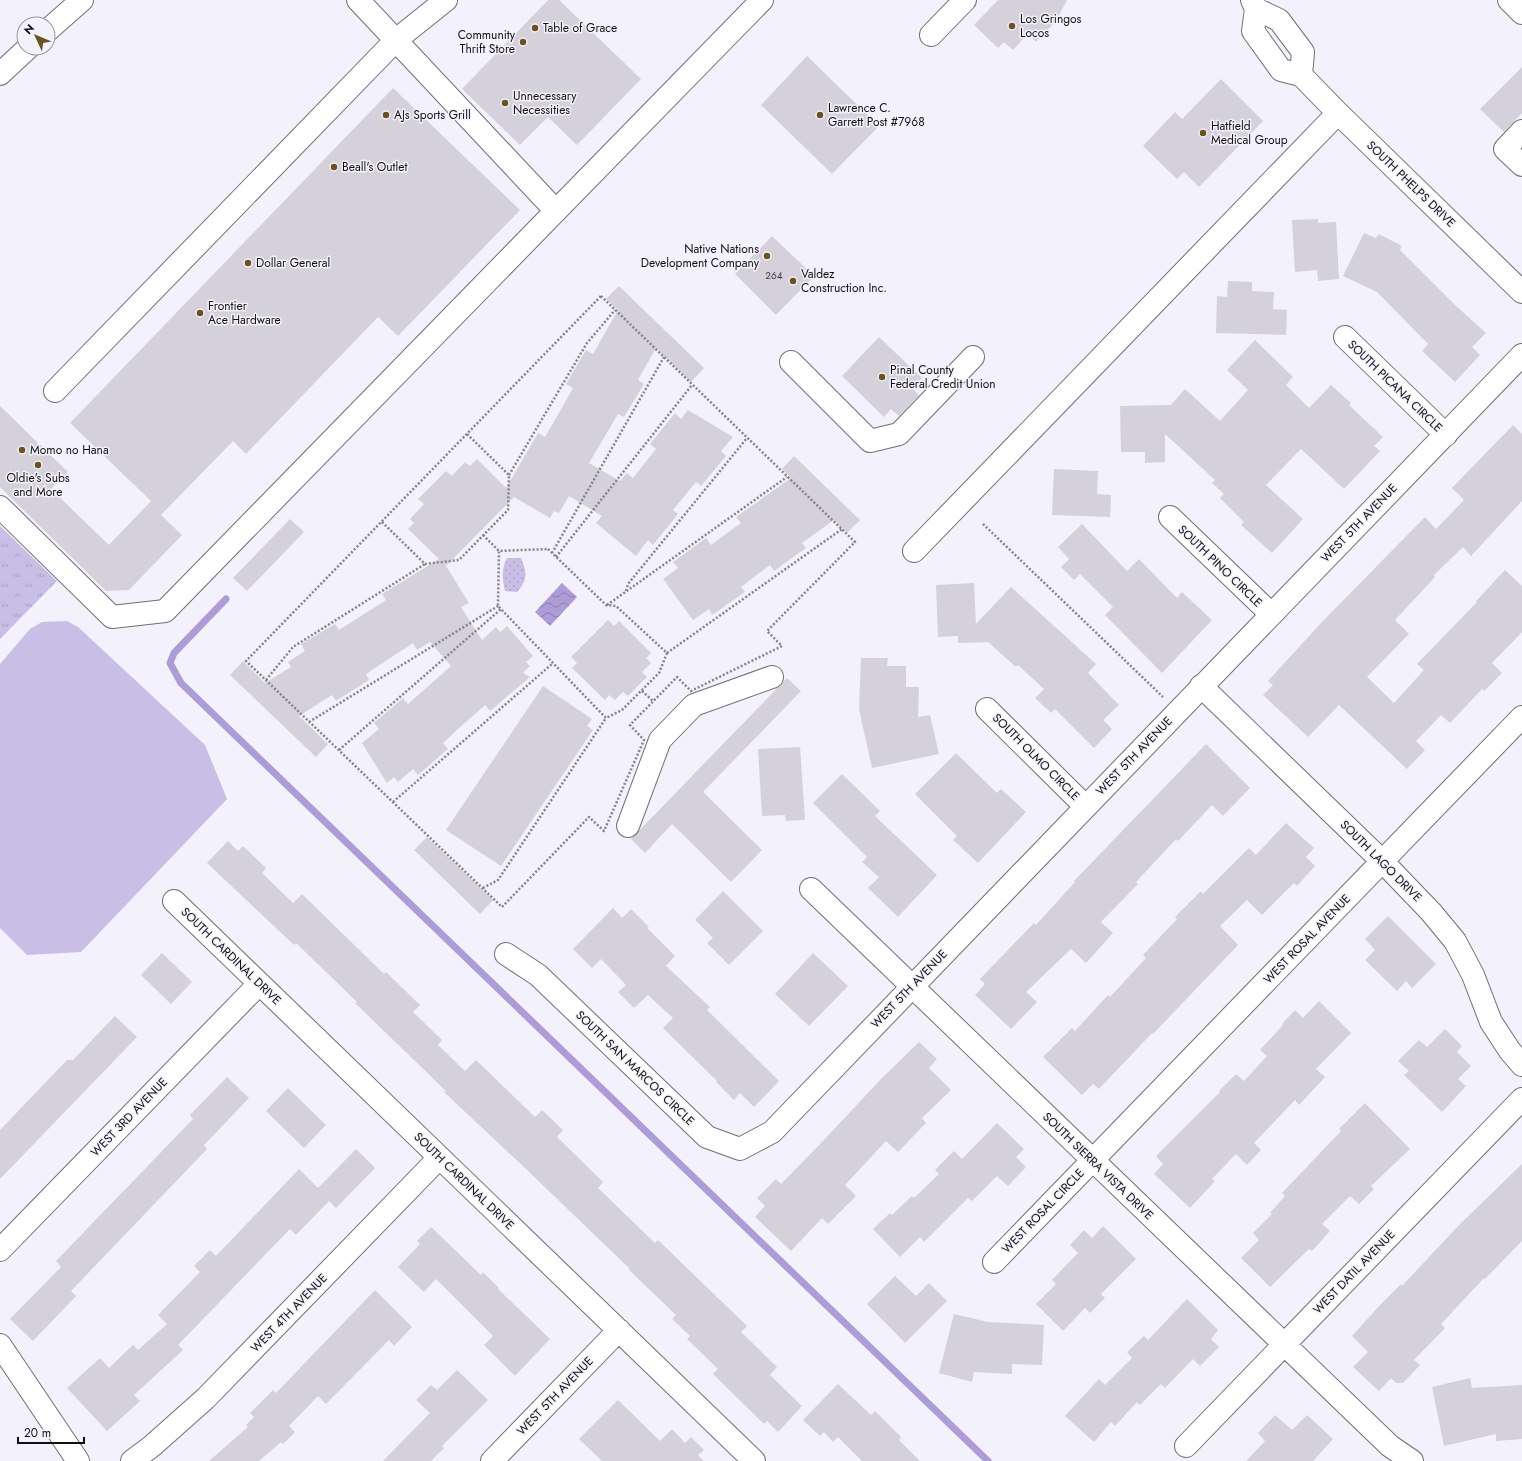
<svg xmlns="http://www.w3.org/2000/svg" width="1522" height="1461" viewBox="0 0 1522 1461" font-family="Jost,sans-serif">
<defs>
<pattern id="grass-tufts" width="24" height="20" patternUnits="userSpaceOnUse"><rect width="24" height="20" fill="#c9bee6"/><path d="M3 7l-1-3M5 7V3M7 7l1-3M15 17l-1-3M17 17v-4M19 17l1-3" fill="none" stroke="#aca2c4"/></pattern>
<pattern id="park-dots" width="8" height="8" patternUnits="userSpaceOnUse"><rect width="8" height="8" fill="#c9bee6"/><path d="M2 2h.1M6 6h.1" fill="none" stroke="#aca2c4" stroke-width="1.8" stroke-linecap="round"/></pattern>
<pattern id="water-waves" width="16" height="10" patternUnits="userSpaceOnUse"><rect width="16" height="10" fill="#ae9cd6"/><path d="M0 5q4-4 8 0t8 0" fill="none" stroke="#8c7eac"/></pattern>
</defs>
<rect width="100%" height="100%" fill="#f3f1fb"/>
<path fill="url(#grass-tufts)" d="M0,526L57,581L0,639Z"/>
<path fill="url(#park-dots)" d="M507,558H521C527,573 528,579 517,592L505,591C502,577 501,571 507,558Z"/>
<path fill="#c9bee6" d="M67,621L78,627L205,745L227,799L81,952L27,955L0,928V664L30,629L42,622Z"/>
<path fill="url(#water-waves)" d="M562,583L577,597L550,626L535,612Z"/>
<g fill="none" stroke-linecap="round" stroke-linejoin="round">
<path stroke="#ae9cd6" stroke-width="7" d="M226,599L174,653L170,663L181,683L988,1461"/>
</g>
<path fill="#d4d1db" d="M548,0H559L641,79L577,145L548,117L520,145L462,89Z
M998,0H1067L1056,21L1036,42L1028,34L1013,50L1004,42L998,48L974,25Z
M807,56L879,126L832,174L761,105Z
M1522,67V113L1504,132L1480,109Z
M1221,79L1263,121L1199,187L1184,172L1177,179L1143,146L1175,112L1182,119Z
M393,88L520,210L398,336L378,317L246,454L233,441L161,515L182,535L129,590L106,591L0,487V406L68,472L51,489L109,545L151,501L70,423Z
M1318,219V223L1336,222L1339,279L1318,281L1317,270L1295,272L1292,220Z
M1364,233L1376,238L1379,234L1402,246L1400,250L1455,305L1486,333L1472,347L1480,355L1455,382L1422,351L1428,344L1377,292L1343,276Z
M772,236L814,276L776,315L735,274Z
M1228,281L1252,282V291L1274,292L1273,309L1287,310L1286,335L1216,333L1217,296L1227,297Z
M619,286L704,368L691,382L656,348L638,380L644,384L624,417L618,414L589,463L620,481L627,473L633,478L656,449L650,444L675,413L681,419L688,410L733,437L721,451L726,456L701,486L696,482L673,510L678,514L653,545L648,540L636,556L596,523L602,516L569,496L559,513L554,511L550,518L514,497L446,566L469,603L461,607L482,640L496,627L500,632L507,626L533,656L526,662L530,666L523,673L530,677L490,711L485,705L458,729L443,743L448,749L418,775L413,769L398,782L394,777L387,783L362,743L379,729L374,723L403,698L408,704L451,666L430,642L417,650L413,643L366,674L369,680L336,701L332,695L299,716L328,744L316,757L230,675L243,661L265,683L291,667L288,662L305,651L301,644L335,624L339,630L386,600L382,594L439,559L408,529L414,523L410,519L424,504L418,499L446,471L452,476L465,462L470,466L477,459L506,488L538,433L545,437L563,406L573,388L566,384L586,350L593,354L618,310L606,299Z
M879,337L922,378L912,388L919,395L899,416L891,409L884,417L842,376Z
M1255,340L1293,377L1286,385L1309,408L1331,385L1351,403L1349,405L1383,437L1374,446L1380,451L1344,489L1301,449L1266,485L1303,519L1272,553L1241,525L1244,522L1220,498L1224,494L1212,483L1215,480L1165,434V462L1145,463V452H1121L1120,406L1171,405L1185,389L1220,421L1248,390L1227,370Z
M1513,425L1522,434V501L1471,556L1463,547L1434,575L1435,577L1395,620L1409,634L1367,677L1394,703L1424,670L1417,664L1477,602L1476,601L1505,570L1522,586V632L1492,663L1502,673L1484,691L1482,689L1450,723L1441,715L1416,741L1425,750L1407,769L1339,705L1308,737L1263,695L1273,685L1268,681L1321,623L1425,517L1436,529L1464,500L1452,488Z
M794,456L860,520L847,533L834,520L802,543L806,548L774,571L770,565L741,587L745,592L712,615L709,609L693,620L663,579L678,568L673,562L706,538L711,545L741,523L736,517L791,478L782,469Z
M1054,469L1098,471L1097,494L1111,495L1110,517L1052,515Z
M290,519L304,532L247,591L233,578Z
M1082,524L1127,571L1139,559L1177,598L1182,592L1212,620L1162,673L1105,615L1113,607L1080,574L1074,580L1061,567L1069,559L1058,547Z
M974,583L976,624L1011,587L1096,664L1088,673L1119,705L1103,720L1112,729L1094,748L1055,709L1051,713L1035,698L1044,689L1018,665L1016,667L988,642L958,643V636L938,637L936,585Z
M608,620L614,626L619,621L651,653L646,658L651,663L642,672L647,677L628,696L623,692L615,700L609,695L605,700L572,668L577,663L571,657Z
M861,658H888L887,666H906V687H919L918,717L930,715L939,754L872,768L859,709Z
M787,678L801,691L703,792L762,850L731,882L672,824L645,853L631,839Z
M543,686L592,719L587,726L593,730L501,866L446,830Z
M1206,744L1250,788L1223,816L1212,805L1178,841L1176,839L1136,882L1138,884L1101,922L1113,933L1086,963L1071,949L1026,992L1037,1002L1011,1029L975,995L985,984L980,979L1034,923L1036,925L1075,882L1074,881Z
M800,747L805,820L786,821L785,815L762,816L758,749Z
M956,753L997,793L1001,789L1026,812L978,863L953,840L957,836L915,794Z
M842,774L880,811L875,816L937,875L898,917L868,888L879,877L862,862L867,857L813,803Z
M1286,823L1314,848L1306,857L1315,866L1297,886L1294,883L1262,915L1247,900L1220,926L1238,945L1153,1034L1152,1033L1099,1089L1093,1084L1082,1095L1043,1057L1072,1028L1075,1031L1108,995L1110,997L1146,958L1143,955L1177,919L1175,917L1201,891L1203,894L1249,848L1256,855Z
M427,837L493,900L480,914L414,850Z
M228,841L238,851L243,846L266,868L262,873L293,903L302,894L384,974L386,972L420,1005L413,1012L442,1040L438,1045L465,1071L476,1060L535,1117L542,1110L563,1130L557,1137L603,1182L598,1188L655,1243L658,1240L747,1326L741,1332L777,1367L770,1375L802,1406L778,1432L767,1421L764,1424L713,1374L718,1369L687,1339L690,1336L672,1319L676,1315L629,1270L630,1269L526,1169L444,1092L446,1091L355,1003L357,1002L296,943L294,945L207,863Z
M723,891L763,931L729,965L707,943L713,938L695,920Z
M613,908L622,918L631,909L649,927L647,928L675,956L666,966L710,1007L707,1010L779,1081L754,1107L740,1093L734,1100L716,1082L717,1081L663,1028L673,1018L648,995L634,1008L618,992L626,985L601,959L592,968L573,949Z
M1388,916L1436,964L1412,988L1406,981L1397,991L1365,960L1375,950L1365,939Z
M162,953L192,982L171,1004L141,975Z
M813,953L848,986L809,1026L775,994Z
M1319,1001L1351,1033L1316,1069L1325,1077L1299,1105L1295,1100L1254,1143L1261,1150L1247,1165L1236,1154L1212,1179L1215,1181L1190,1208L1154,1174L1163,1164L1156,1156L1220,1092L1219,1091L1236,1074L1244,1081L1267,1056L1260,1050L1283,1025L1282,1024L1295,1010L1303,1018Z
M115,1016L137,1037L0,1179V1130L67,1060H73Z
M1445,1029L1462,1046L1457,1052L1471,1066L1458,1079L1466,1086L1442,1112L1404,1075L1409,1071L1398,1061L1419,1040L1427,1047Z
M919,1042L937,1059L929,1068L951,1090L922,1118L926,1123L898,1152L886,1141L845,1185L856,1196L828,1224L822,1218L791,1251L755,1217L765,1206L757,1198L776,1179L781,1184L824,1140L880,1080Z
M227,1077L249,1098L204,1145L207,1149L71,1291L76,1296L33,1341L10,1319L61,1267L56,1261L193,1119L190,1115Z
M288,1088L326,1125L304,1148L266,1111Z
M1365,1103L1410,1149L1371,1186L1374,1189L1359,1204L1350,1196L1322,1224L1330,1231L1312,1251L1309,1249L1270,1287L1241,1258L1259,1240L1253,1233L1272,1214L1270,1213L1285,1196L1282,1193L1341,1131L1339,1129Z
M997,1123L1024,1149L1016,1157L1026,1167L1008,1186L997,1176L972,1201L968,1198L924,1242L920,1237L900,1257L873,1229L890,1213L892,1215L912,1196L914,1198L939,1174L935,1170L954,1151L962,1159Z
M356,1149L375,1168L336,1208L329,1201L296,1235L290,1229L178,1345L183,1350L134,1395L140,1401L107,1431L67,1388L100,1358L109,1368L133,1345L138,1350L167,1324L158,1315L200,1272L194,1266L210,1250L216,1256L299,1169L318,1188Z
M1522,1164V1241L1485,1279L1484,1278L1441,1324L1445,1328L1414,1360L1420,1365L1403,1383H1396L1391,1378L1379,1391L1353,1367L1368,1352L1352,1336L1381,1304L1401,1284L1402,1286L1459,1225Z
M1103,1226L1136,1259L1101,1294L1105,1298L1090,1313L1085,1308L1063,1331L1036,1304L1056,1284L1052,1280L1078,1253L1070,1245L1084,1230L1092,1238Z
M431,1227L481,1275L483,1272L499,1288L498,1289L550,1339L515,1376L484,1345L493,1336L436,1279L424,1292L398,1267L420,1244L417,1241Z
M895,1276L916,1296L929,1283L947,1301L905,1343L867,1304Z
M375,1290L412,1327L394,1346L389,1340L326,1404L318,1396L289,1426L295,1432L283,1444L281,1442L259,1461H209L248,1427L246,1425L254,1417L250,1413L273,1390L276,1393Z
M1187,1299L1218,1330L1211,1339L1219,1347L1200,1366L1193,1359L1165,1388L1161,1384L1140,1405L1137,1402L1115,1426L1111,1422L1094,1442L1065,1416L1099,1379L1105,1385L1132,1358L1127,1352L1144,1336L1148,1340Z
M954,1314L988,1322L1044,1325L1042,1365L1012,1364V1374L974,1372L972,1382L939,1373Z
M457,1370L488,1400L442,1446L444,1448L431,1461H383L430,1413L416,1400L431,1385L437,1390Z
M1470,1378L1472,1388L1522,1385V1439L1496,1441V1434L1444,1446L1432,1387Z
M838,1384L871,1415L875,1411L901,1437L899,1440L920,1461H862L838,1437L833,1442L824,1432L820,1436L803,1420Z
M618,1400L660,1441L672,1429L685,1443L691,1437L704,1450L698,1455L704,1461H602L579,1439Z
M1275,1415L1292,1430L1307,1415L1333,1439L1313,1461H1246L1265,1441L1258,1433Z"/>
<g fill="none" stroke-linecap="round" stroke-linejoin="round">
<g stroke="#716e77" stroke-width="24">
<path id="minor" d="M358,0L556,211
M1252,0L1256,9L1253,31L1281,70L1301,75L1338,113L1522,292
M1509,0L1522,13
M1256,9L1279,20L1303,52L1301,75
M48,30L82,0
M931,35L965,0
M0,74L28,48
M1522,131L1505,149L1522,165
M1345,337L1446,435
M791,362L870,441L899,434L973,357
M55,391L396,40L446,0
M0,507L112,617L165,611L762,0
M1170,517L1271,614
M914,551L1338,113
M1201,686L1382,861L1431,912L1455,941L1473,975L1491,1022L1510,1051L1522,1065
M987,709L1085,806
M628,826L660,740L694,705L772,677
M811,889L1390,1446L1412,1461
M174,901L754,1461
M506,954L538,975L707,1137L740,1149L772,1132L1522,355
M0,1250L259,984
M994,1262L1522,717
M0,1345L78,1461
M1186,1446L1522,1099
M132,1461L152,1446L206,1398L439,1158
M492,1461L619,1330"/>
</g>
<path stroke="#848389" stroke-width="2.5" stroke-dasharray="2 2" stroke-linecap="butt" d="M601,296L855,542L767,631L782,646L691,691L677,677L630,725L644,740L604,831L589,817L502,907L246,661Z
M509,475L587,343L615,310
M382,522L425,564L459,560L508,510L509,475L467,434
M983,524L1163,697
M483,535L499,551
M548,549L606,605L616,606L667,653L659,673L622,710L606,718L498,606L499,551Z
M552,553L664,357
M556,557L692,385
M626,591L628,584L747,438
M607,605L787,477
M667,653L842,529
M266,680L293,647L425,564
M642,691L653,701
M309,722L498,606
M339,750L501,609
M393,802L552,664
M483,888L498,880L606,718"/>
<use href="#minor" stroke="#fff" stroke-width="22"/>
</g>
<g fill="#6a5222" stroke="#f3f1fb" stroke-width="1.5">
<circle cx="1012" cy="26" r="4"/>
<circle cx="535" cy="28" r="4"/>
<circle cx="523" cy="42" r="4"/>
<circle cx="505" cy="103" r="4"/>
<circle cx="386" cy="115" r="4"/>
<circle cx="820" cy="115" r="4"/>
<circle cx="1203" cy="133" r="4"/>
<circle cx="334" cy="167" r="4"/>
<circle cx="767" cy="256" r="4"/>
<circle cx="248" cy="263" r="4"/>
<circle cx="793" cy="281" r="4"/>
<circle cx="200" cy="313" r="4"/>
<circle cx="882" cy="377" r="4"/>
<circle cx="22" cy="450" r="4"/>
<circle cx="38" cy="465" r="4"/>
</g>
<g text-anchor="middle" stroke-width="3" stroke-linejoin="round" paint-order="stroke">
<g font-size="10" fill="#414044">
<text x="774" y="279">264</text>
</g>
<g font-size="12" fill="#100f12" stroke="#f3f1fb" text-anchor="start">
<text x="1020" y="23">Los Gringos<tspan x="1020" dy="14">Locos</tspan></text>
<text x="543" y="32">Table of Grace</text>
<text x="515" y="39" text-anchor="end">Community<tspan x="515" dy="14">Thrift Store</tspan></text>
<text x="513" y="100">Unnecessary<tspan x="513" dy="14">Necessities</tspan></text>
<text x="828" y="112">Lawrence C.<tspan x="828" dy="14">Garrett Post #7968</tspan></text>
<text x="394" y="119">AJs Sports Grill</text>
<text x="1211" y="130">Hatfield<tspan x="1211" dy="14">Medical Group</tspan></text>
<text x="342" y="171">Beall's Outlet</text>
<text x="759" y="253" text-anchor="end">Native Nations<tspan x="759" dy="14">Development Company</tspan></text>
<text x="256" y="267">Dollar General</text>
<text x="801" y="278">Valdez<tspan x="801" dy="14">Construction Inc.</tspan></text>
<text x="208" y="310">Frontier<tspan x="208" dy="14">Ace Hardware</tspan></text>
<text x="890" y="374">Pinal County<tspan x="890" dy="14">Federal Credit Union</tspan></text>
<text x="30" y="454">Momo no Hana</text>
<text x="38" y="482" text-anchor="middle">Oldie's Subs<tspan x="38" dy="14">and More</tspan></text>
</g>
<g font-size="12" fill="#100f12" stroke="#f3f1fb">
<text transform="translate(1411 184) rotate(44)" y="4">SOUTH PHELPS DRIVE</text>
<text transform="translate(1395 386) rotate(44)" y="4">SOUTH PICANA CIRCLE</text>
<text transform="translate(1359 523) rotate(-46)" y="4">WEST 5TH AVENUE</text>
<text transform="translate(1220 566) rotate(44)" y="4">SOUTH PINO CIRCLE</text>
<text transform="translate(1134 756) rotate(-46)" y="4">WEST 5TH AVENUE</text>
<text transform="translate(1036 757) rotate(45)" y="4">SOUTH OLMO CIRCLE</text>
<text transform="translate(1381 861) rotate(45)" y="4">SOUTH LAGO DRIVE</text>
<text transform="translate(1307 939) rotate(-46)" y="4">WEST ROSAL AVENUE</text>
<text transform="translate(231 956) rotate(44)" y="4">SOUTH CARDINAL DRIVE</text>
<text transform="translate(909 989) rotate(-46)" y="4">WEST 5TH AVENUE</text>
<text transform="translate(635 1068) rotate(44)" y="4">SOUTH SAN MARCOS CIRCLE</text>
<text transform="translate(129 1117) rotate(-46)" y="4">WEST 3RD AVENUE</text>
<text transform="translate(1098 1166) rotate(44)" y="4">SOUTH SIERRA VISTA DRIVE</text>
<text transform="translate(464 1181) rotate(44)" y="4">SOUTH CARDINAL DRIVE</text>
<text transform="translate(1043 1211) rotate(-46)" y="4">WEST ROSAL CIRCLE</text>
<text transform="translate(1354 1272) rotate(-46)" y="4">WEST DATIL AVENUE</text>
<text transform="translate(289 1313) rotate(-46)" y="4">WEST 4TH AVENUE</text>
<text transform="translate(555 1396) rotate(-46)" y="4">WEST 5TH AVENUE</text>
</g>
</g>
<g transform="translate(36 36) rotate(314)"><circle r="19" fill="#f3f1fb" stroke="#98979e"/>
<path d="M0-3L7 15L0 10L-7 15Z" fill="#6a5222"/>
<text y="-6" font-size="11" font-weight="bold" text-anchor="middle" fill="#100f12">N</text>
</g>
<path d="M18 1437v6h66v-6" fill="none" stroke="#100f12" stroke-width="2"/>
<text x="24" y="1437" font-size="12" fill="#100f12" stroke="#f3f1fb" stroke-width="3" paint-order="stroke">20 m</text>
</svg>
